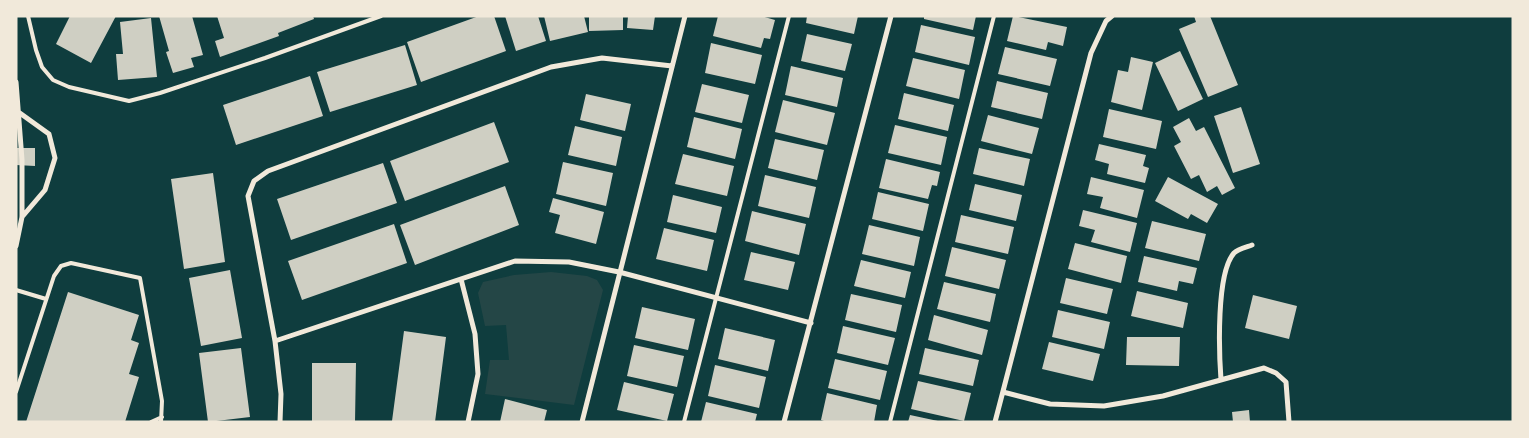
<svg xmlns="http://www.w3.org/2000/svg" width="1529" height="438" viewBox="0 0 1529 438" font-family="Mulish,sans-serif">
<rect width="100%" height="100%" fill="#0f3d3e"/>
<path fill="#244646" d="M551,272L587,276L597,280L603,290L574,405L485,394L490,360H509L506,325L485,326L478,293L483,282L514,275Z"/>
<path fill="#cfcfc3" d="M70,16H116L91,63L56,44Z
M159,16H192L203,55L191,58L194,67L173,73L166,52L169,51Z
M217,16H313L314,19L278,33L279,36L220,57L215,41L224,38Z
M479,16H494L506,51L421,82L407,42Z
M505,16H538L546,41L516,51Z
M544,16H584L588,32L550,41Z
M589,16H623V30L589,31Z
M628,16H655L653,30L627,28Z
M718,16H761L775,20L770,39L764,38L761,48L713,36Z
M807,16H858L854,34L806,23Z
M924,16H976L973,30L924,19Z
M1013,16L1067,27L1063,46L1048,42L1046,50L1007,41Z
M1194,16H1210L1238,85L1208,97L1179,29L1196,22Z
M151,18L157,77L118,80L116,54H123L120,22Z
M921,25L975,37L969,65L915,52Z
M807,34L852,44L845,71L801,61Z
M711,43L762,55L755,84L705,73Z
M405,45L417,85L330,112L317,72Z
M1005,47L1057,59L1050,86L998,74Z
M1180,51L1203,99L1178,111L1155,63Z
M1131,57L1153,62L1142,110L1111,102L1118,70L1128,72Z
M913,58L965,70L959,99L906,86Z
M791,66L843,78L837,107L785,95Z
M310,76L323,116L236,145L223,105Z
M997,81L1048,93L1042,119L991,107Z
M702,84L749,95L742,123L695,112Z
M904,93L954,105L948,131L898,119Z
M586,94L631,104L625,131L580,120Z
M783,100L835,113L827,145L775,132Z
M1241,107L1260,164L1233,173L1214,116Z
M1109,109L1162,121L1156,149L1103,137Z
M988,115L1039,128L1032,154L981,141Z
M694,117L742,129L735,159L687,147Z
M1189,118L1196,131L1204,127L1235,188L1222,195L1217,186L1207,192L1199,175L1191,179L1174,146L1181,142L1173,127Z
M494,122L509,162L405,201L390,161Z
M895,125L947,137L941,165L888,153Z
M575,126L622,137L616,166L568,155Z
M775,139L824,150L817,180L768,168Z
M1099,144L1146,155L1143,166L1149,168L1145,183L1107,174L1109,164L1095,160Z
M16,148H35V166L16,165Z
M979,148L1030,159L1024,186L973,174Z
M683,154L734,166L727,196L675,184Z
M886,159L940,172L937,186L932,185L928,199L879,188Z
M563,162L613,173L606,206L556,194Z
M383,163L397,203L291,240L277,199Z
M213,173L225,262L184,269L171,179Z
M765,175L816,187L809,218L758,206Z
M1091,177L1144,190L1137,218L1100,208L1103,197L1087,194Z
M1168,177L1218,204L1207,223L1191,214L1188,219L1155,201Z
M975,184L1022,195L1016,221L969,210Z
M505,186L519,225L415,265L400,225Z
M878,192L929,204L923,231L872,219Z
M673,195L722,207L716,233L667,222Z
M553,198L604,212L596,244L555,233L560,215L549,212Z
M1083,210L1137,223L1130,252L1091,242L1095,230L1079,226Z
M752,211L806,224L799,255L745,241Z
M961,215L1014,227L1008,254L955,242Z
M1152,221L1206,234L1199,261L1145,248Z
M394,224L407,263L302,300L288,261Z
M869,225L920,237L914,266L862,254Z
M664,228L714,240L707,271L656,259Z
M1075,243L1127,256L1121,283L1068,269Z
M952,247L1006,260L999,289L945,276Z
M751,252L795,262L788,290L744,280Z
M1144,256L1197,268L1193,284L1179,281L1177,291L1138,282Z
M861,260L911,272L905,298L854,286Z
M230,270L242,338L201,346L189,278Z
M1066,278L1113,289L1107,314L1060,303Z
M944,282L996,294L990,322L937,309Z
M1137,291L1188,303L1183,328L1131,316Z
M68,292L139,315L131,340L139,343L129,374L139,377L125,422H26Z
M851,294L902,305L896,332L845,320Z
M1253,295L1297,306L1289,339L1245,328Z
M642,307L695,319L688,350L635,338Z
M1058,310L1110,322L1104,349L1052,337Z
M934,315L988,330L982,355L928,340Z
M843,326L895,338L888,365L837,353Z
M725,328L775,340L768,371L718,359Z
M404,331L446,337L435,422L392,421Z
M1127,337H1180L1179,366L1126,365Z
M1049,342L1100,354L1093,381L1042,369Z
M634,345L684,356L677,387L627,376Z
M241,348L250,417L208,422L199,353Z
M925,348L979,360L973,386L919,374Z
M835,359L887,371L880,400L828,388Z
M312,363H356L355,422H312Z
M715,365L766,377L759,408L708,396Z
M918,381L971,393L964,421L911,409Z
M624,382L674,394L667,421L617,410Z
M827,393L877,405L874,422H827L821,420Z
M505,399L547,410L544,422H500Z
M706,402L757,414L755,422H701Z
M1249,410L1250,422H1233L1232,412Z
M910,415L938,421V422H908Z"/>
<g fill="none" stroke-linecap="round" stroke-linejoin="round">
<path stroke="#f1e9da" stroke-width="4" d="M28,16L36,50L42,67L53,80L69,87L129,101L160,93L265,58L381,16
M16,290L46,299
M16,392L54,276L61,266L71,263L140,278L162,401L161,422
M151,422L162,417
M684,422L789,16
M890,422L994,16"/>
<path stroke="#f1e9da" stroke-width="5" d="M16,82L22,160V217L16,246
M17,111L49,134L55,158L45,190L22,217
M461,279L475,334L478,374L468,422
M275,341L515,261L569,262L619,272L811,323
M1221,380C1219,353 1216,273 1234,253C1238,249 1247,247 1252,245
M1003,392L1050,404L1104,406L1163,396L1264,368L1276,373L1286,382L1289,422
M280,422L281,394L275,341L248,196L254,181L268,171L551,67L602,58L672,66
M582,422L685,16
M784,422L891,16
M995,422L1091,53L1106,21L1112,16"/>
</g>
<rect width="1529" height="438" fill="none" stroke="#f1e9da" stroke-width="35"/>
</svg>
